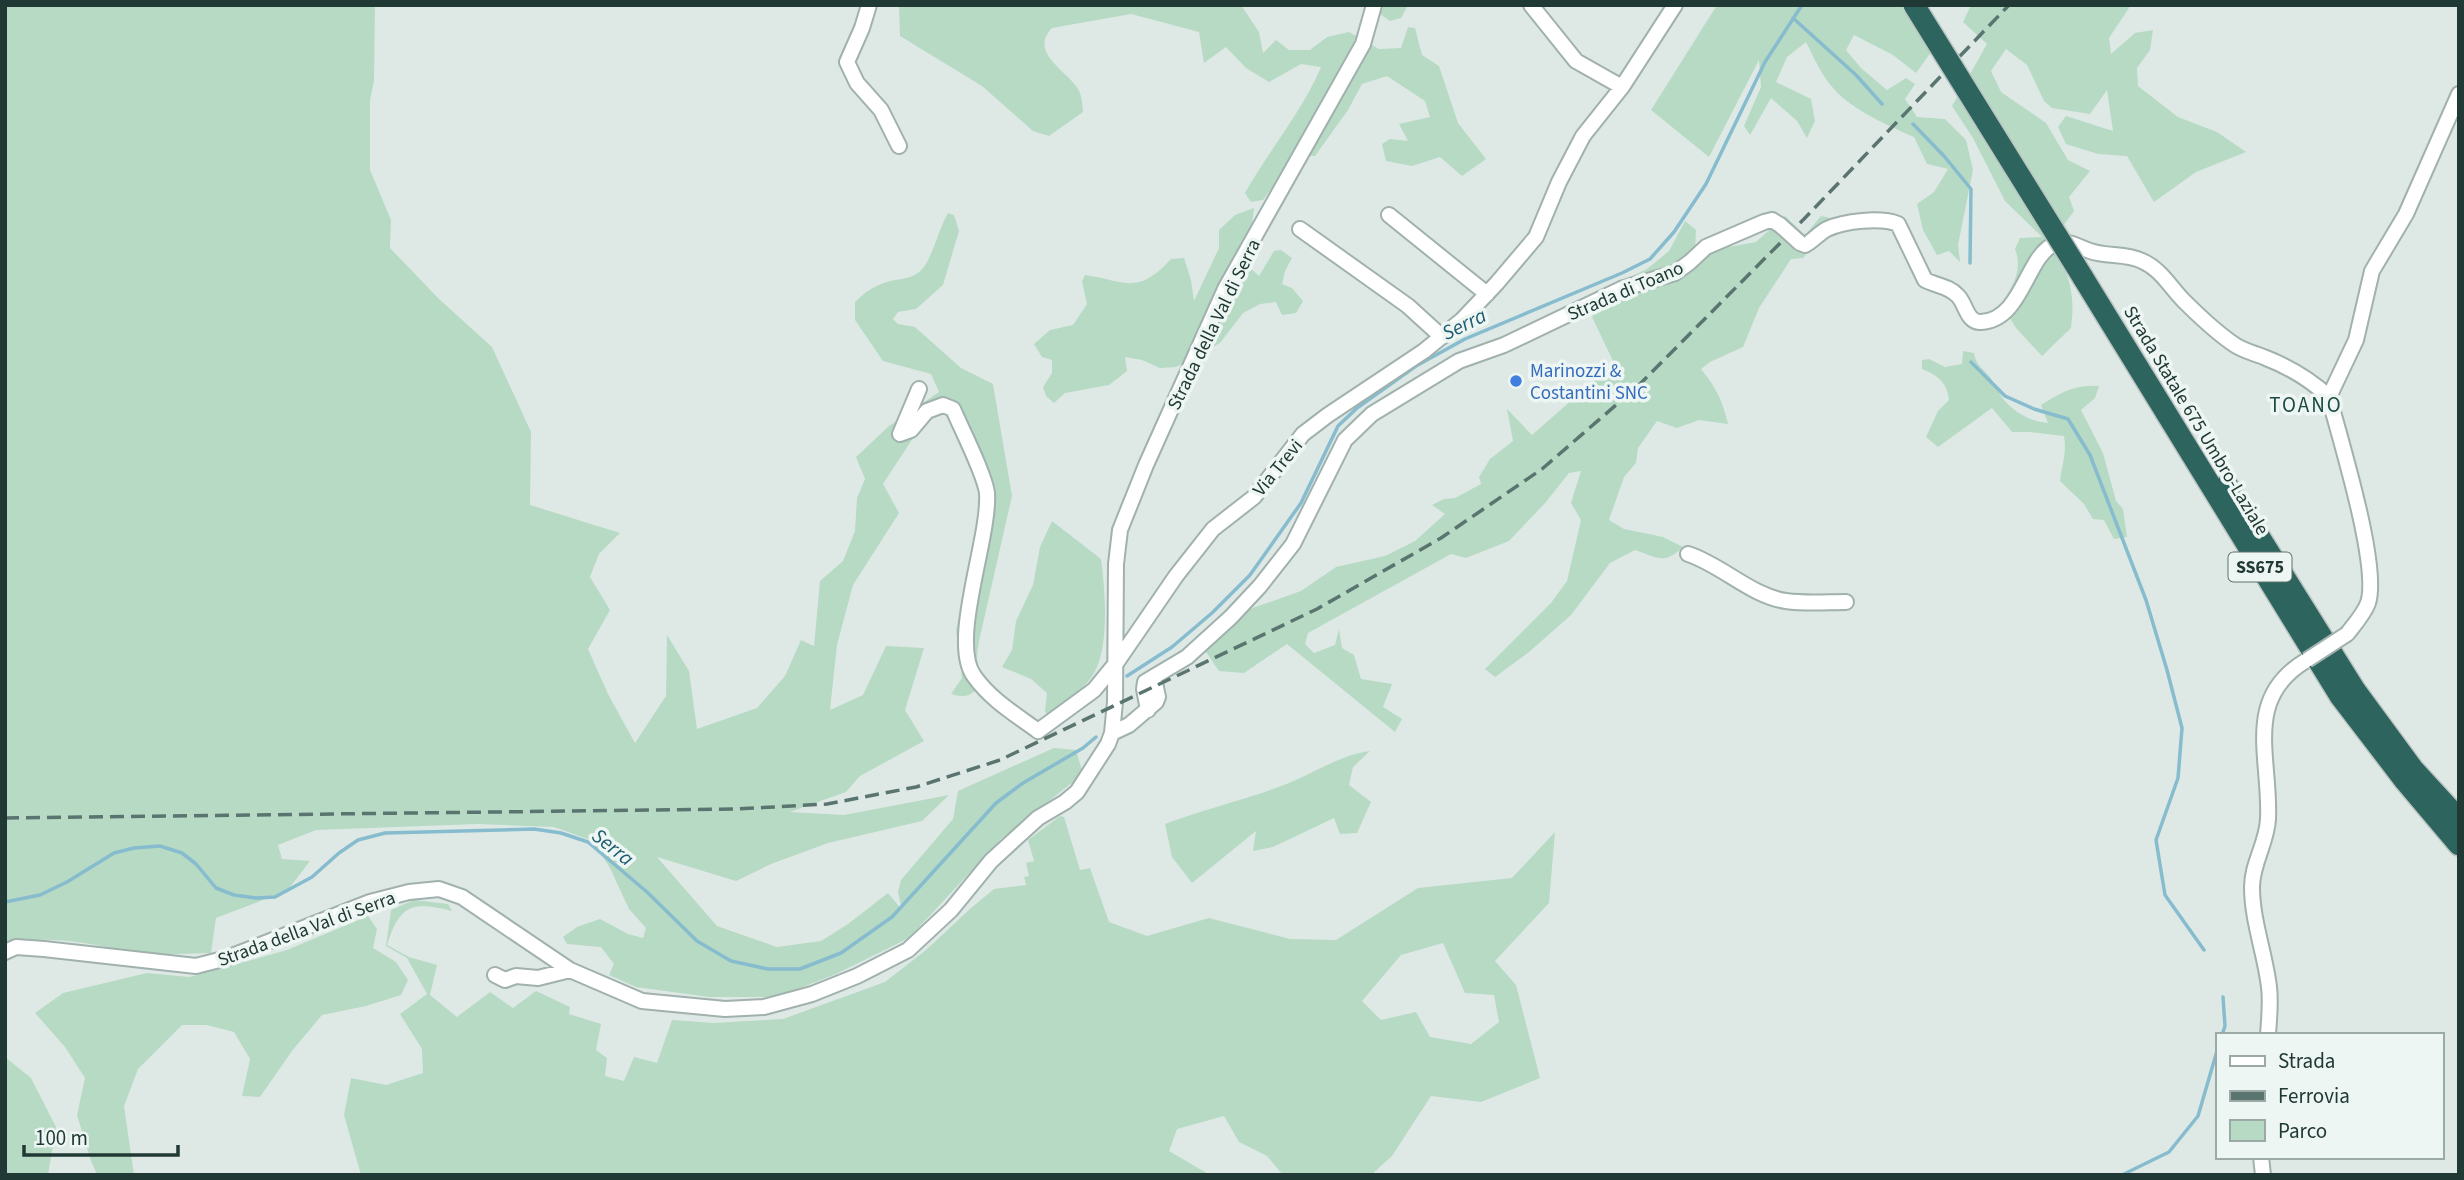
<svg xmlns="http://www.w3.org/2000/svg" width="2464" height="1180" viewBox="0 0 2464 1180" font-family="'Source Sans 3',sans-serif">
<rect width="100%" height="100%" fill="#dee9e6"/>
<path fill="#b7dac4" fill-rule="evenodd" d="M5,5H375L374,81L370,100V170L391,220L390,248L439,299L492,347L531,432L530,505L620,533L599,554L590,577L610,610L588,649L608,694L635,743L666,696L667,635L689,671L697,729L757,708L785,676L801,640L814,646L820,581L843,561L855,531L857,498L865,479L856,457L889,426L939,392L931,374L883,361L855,320V302C865,292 874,286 887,282C900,278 913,280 923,268C932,258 939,228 948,213L954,215L959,231L943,285L916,309L898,312L893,319L898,324L915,327L961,368L993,384L1012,496L979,641C978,647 977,654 977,659C977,665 982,671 981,677C978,695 966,699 951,694L962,678L956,630L973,557L981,505L978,487L948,413H938L913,438L883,484L899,513L853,585L837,645L830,710L863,695L886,646L924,648L905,710L924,741L860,776L846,792L790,812L844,815L949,795L922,821L828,843L771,864L736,881L657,857L717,926L777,947L821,941L848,924L888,893L902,910L898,892L901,880L953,819L958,791L1054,748L1076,750L1083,774L1001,839L909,938L836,974L777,997H709L636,987L609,975L614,964L601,947L567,944L563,937L577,927L600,919L628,934L643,938L646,928L629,909L610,868L593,841L554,827L478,824L316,830L278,845L282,859L310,861L287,891L216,918L211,953C191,953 171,955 151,954C107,950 48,929 5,947Z
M899,5H1241L1259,32L1263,53L1276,40L1289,50H1310L1327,37L1349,32L1379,49L1401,48L1408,27L1415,28L1422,55L1439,66L1458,123L1486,159L1462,176L1440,157L1412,166L1386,161L1382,144L1390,139L1408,141L1399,124L1430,117L1425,101L1387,76L1362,84L1348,110L1315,156H1295L1263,200L1251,202L1245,193C1269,150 1302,112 1321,67L1301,64L1269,82L1246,68L1226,47L1204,63L1199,32L1131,14L1052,28C1030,51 1062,68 1076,86C1082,94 1082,102 1083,112L1049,136L1033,131L982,86L900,36Z
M1367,5H1408L1401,18L1390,21Z
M1717,5H1902L1932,51L1916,73L1893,55L1854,35L1846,50L1861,68L1887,90L1906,78L1915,84L1905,99L1917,117L1945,119L1966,140L1973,170L1958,245L1960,262L1949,251L1937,255L1923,230L1917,204L1934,192L1948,169L1927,164L1914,137C1889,126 1852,110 1834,89C1822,76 1814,58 1806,42L1787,57L1776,82L1811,99L1815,121L1807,138L1797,121L1771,98L1750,135L1744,126L1761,87L1759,60L1709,157L1651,110Z
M1971,5H2131L2109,38L2111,54L2135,33L2153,30L2150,50L2137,68L2138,86L2178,117L2217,132L2246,152L2196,172L2154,202L2127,156L2098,154L2066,144L2058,127L2066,116L2113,131L2107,90L2090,114L2052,108L2044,101L2027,65L2006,49L1991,71L2001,92L2046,123L2068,160L2090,171L2069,197L2074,211L2052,241C2068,275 2076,290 2071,328L2042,356L2016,328L2001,304C2013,286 2023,270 2015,249L2020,238L2042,237L2005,201L1973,138L1952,106L1987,44L1963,22Z
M1254,208L1247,265L1259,276L1274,251L1281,250L1292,258L1285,271L1282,284L1292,288L1303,301L1296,313L1282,315L1276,302L1260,304L1243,313L1220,343L1176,367L1160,368L1142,360L1125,357L1127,371L1109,385L1065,393L1054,403L1046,396L1043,387L1052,373V360L1042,357L1034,344L1050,330L1073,325L1087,304L1082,281L1085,275C1126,281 1137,296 1171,259L1184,258L1191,280L1194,301L1219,248V230L1235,215Z
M1785,216L1805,235L1821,216L1835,219L1803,258L1791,259L1759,308L1743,347L1710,362L1701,369C1716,387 1723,402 1728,424L1699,420L1677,428L1657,421L1638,448L1636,463L1624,477L1609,520L1624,529L1663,537L1683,547C1664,565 1658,558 1635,550L1610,563L1571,615L1529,652L1495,677L1485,669L1551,603L1567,581L1581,520L1571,503L1581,471L1569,473L1546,502L1509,541L1466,558L1451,554L1308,633L1305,644L1314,653L1335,645L1339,629L1342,648L1354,655L1361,679L1392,684L1383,707L1402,719L1395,732L1287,644L1244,673L1219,671L1204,649L1244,611L1301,591L1336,567L1385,556L1415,541L1445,514L1432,505L1444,499L1455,498L1481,484L1479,477L1490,459L1513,441L1507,409L1532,435L1614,363L1592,317L1619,282L1647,269L1669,251L1685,221L1696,230L1695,253L1756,242Z
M1963,351L1974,353C1976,364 1981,367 1989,376C1995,383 1998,393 2004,400C2015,413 2032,422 2048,423L2041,405C2060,393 2075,384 2099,386L2095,398L2081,410L2103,453L2116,501L2123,509L2127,537L2114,539L2104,520L2093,519L2084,504L2060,481C2062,464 2067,453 2064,436L2029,432H2012L1992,408L1938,447L1926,437L1938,411L1949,400C1947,382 1937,375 1922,369V360L1929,359L1945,367L1962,364Z
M1052,521L1101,559C1105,589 1109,639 1097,667C1092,679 1082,688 1074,697C1066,705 1059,713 1049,717L1045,711L1047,693L1031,679L1002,667L1012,650L1016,621L1033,585L1040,547Z
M1370,751L1353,767L1349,785L1371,802L1357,833L1340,834L1334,818L1273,847L1253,851L1256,831L1192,883L1172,857L1165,824C1204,809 1245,800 1284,785C1313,774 1339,755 1370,751Z
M1060,816L1064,817L1080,870L1090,868L1109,922L1147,936L1209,918L1290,939L1336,940L1418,888L1512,878L1555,832L1549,903L1495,961L1516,985L1540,1078L1481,1102L1431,1096L1392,1156L1371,1175H1283L1267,1156L1239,1142L1224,1116L1177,1129L1169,1151L1210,1175H361L344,1115L351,1078L386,1085L423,1073L422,1049L400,1014L427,994L407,958L386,946L391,910L414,900L448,904L452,911C412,901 400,904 387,945L409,957L437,965L430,995L457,1017L490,992L513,1008L536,991L570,1007L569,1014L601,1024L596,1050L607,1058L605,1076L624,1081L634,1057L657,1063L672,1020L714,1023L783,1019L885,982L926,950L971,908L994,889L1026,885L1024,877L1029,876L1026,863L1034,861L1028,840ZM1443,943L1465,993L1494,995L1499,1022L1471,1044L1430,1037L1416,1012L1381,1020L1362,1001L1401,955Z
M368,916L377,929L373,948L396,962L408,980L401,995L366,1006L322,1015L292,1051L260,1097L242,1096L250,1059L234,1032L207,1025H182L138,1069L124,1106L134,1175H97L90,1158L77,1115L85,1078L65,1047L35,1013L63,993L147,973L190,977L287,950Z
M5,1057L31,1078L56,1127L48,1175H5Z"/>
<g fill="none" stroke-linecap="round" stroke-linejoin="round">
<path stroke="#87bcce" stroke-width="3.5" d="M1793,18L1856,75L1882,104
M1913,124L1944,156L1971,189L1970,263
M1971,362L2005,396L2034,409L2068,419L2090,455L2146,600L2167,670L2182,728L2178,778L2156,840L2165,895L2204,950
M1127,676L1172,647L1212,613L1250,575L1301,503L1338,426L1357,408L1416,366L1465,339L1622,273L1650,259L1674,232L1706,184L1765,62L1802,5
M5,902L40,895L67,882L114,853L134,848L160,846L182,853L196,864L216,888L234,895L256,898L275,897L312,877L339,853L358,840L385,833L534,829L561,833L588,842L647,892L697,941L731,961L768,969H800L841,953L892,917L996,803L1023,783L1083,748L1096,737
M2222,1035L2225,1026L2223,997
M2122,1175L2169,1152L2198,1116L2217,1051"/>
<g stroke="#a1b1ad" stroke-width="18">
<path id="minor" d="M869,5L862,28L847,62L857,83L881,110L899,146
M1531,5L1576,61L1622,87
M1389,215L1487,294
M1300,229L1408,306L1442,337
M1800,243L1805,245C1813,241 1819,233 1827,229C1844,221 1881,217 1898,224L1925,280C1937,286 1949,286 1958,296C1966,304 1967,323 1981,322C2023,320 2026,255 2055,244C2068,239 2078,247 2090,251C2107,257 2126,253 2142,261C2161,269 2170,287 2184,301C2199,316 2215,331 2232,343C2242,351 2255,353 2266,358C2289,367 2311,380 2329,397
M919,389L900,434L911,430L927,411L943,405L953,409C961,428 985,475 987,493C990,539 949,641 974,676C991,700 1015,714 1038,731L1094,690L1117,662L1176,576L1213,529L1254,497L1303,434L1328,415L1424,351L1462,320L1497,283L1536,237L1559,182L1583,136L1622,87L1675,5
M2329,397L2356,340L2372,271L2406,214L2459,94
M2329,397C2340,439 2380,567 2368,603C2364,614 2354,625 2347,634
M1688,554C1722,565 1751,596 1786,601C1806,604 1827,602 1846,602
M1148,710L1144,689L1145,682L1187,657L1231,617L1260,586L1293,544L1345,440L1372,414L1459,361L1504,345L1621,289L1675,273L1690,262L1706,247L1764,222L1772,220L1780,225
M1112,733L1129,725L1156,702L1158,697L1154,678
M5,952L16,947L44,949L196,966L227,958L370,902L409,892L439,889L462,897L570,970L642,1001L725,1009L764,1007L812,994L857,976L908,950L951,910L991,861L1038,818L1065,802L1077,792L1108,744L1112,733L1115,702L1116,564L1120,530L1146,465L1225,289L1363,44L1374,5
M495,975L505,980L516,976L538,978L570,970
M2268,1035C2269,1019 2271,1002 2269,987C2265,953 2252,921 2252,887C2252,863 2267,843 2268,819C2271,758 2242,698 2307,660
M2261,1157L2263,1175"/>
</g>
<g stroke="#bcc4c2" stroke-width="24">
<path id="highway" d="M2082,276L2340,696L2405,781L2459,845
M2227,485L2355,690L2413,769L2459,819"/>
</g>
<use href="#minor" stroke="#fff" stroke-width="14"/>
<use href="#highway" stroke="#2d645e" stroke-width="21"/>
<path stroke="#5a7470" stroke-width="3.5" stroke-dasharray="14 7" stroke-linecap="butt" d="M5,818L737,809L827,804L916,787L1000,760L1317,609L1441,538L1542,469L1638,386L1804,219L2009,5"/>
<g stroke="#a1b1ad" stroke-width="18" stroke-linecap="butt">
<path id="minor-bridge" d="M1780,225L1800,243
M2307,660L2347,634"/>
</g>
<g stroke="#bcc4c2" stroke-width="24" stroke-linecap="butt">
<path id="highway-bridge" d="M1914,5L2082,276"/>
</g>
<use href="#minor-bridge" stroke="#fff" stroke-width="14"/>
<use href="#highway-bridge" stroke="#2d645e" stroke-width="21"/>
</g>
<circle fill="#3f7fe0" stroke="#eef6f3" stroke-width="2.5" cx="1516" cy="381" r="7"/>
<g text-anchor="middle" stroke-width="7" stroke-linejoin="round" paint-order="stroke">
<rect fill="#eef6f3" stroke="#5e726d" stroke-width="2" x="2228.5" y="552.5" width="63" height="29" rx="5"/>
<g font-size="18" font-weight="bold" fill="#203934">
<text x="2260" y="573">SS675</text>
</g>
<g font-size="19" fill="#203934" stroke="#eef6f3">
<text transform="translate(1625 290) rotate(-23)" y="7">Strada di Toano</text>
<text transform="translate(1213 324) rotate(-64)" y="7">Strada della Val di Serra</text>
<text transform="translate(2197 420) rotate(59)" y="7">Strada Statale 675 Umbro-Laziale</text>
<text transform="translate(1277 467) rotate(-51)" y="7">Via Trevi</text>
<text transform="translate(306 928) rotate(-20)" y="7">Strada della Val di Serra</text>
</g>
<g font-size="19" fill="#366cbe" stroke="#eef6f3" text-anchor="start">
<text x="1530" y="377">Marinozzi &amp;<tspan x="1530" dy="22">Costantini SNC</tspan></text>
</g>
<g font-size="21" font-style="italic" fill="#1d5b72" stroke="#eef6f3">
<text transform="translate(1464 324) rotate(-26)" y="7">Serra</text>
<text transform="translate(613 847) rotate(38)" y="7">Serra</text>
</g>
<g font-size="21" letter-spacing="2" fill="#1d4a43" stroke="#eef6f3">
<text x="2306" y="412">TOANO</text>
</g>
</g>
<rect width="2464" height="1180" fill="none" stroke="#203934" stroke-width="14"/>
<rect x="2216" y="1033" width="228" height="126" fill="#eef6f3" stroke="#9caaa7" stroke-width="2"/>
<rect x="2230" y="1056" width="35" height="10" fill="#ffffff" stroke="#9caaa7" stroke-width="2"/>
<text x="2278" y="1068" font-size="21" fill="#203934">Strada</text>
<rect x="2230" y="1091" width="35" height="10" fill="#5a7470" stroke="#9caaa7" stroke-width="2"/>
<text x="2278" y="1103" font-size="21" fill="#203934">Ferrovia</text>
<rect x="2230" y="1120" width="35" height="21" fill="#b7dac4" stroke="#9caaa7" stroke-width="2"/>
<text x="2278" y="1138" font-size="21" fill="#203934">Parco</text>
<path d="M24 1145v10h154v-10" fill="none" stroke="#203934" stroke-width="3.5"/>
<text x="35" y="1145" font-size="21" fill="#203934" stroke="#eef6f3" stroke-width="5" paint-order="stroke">100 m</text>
</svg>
